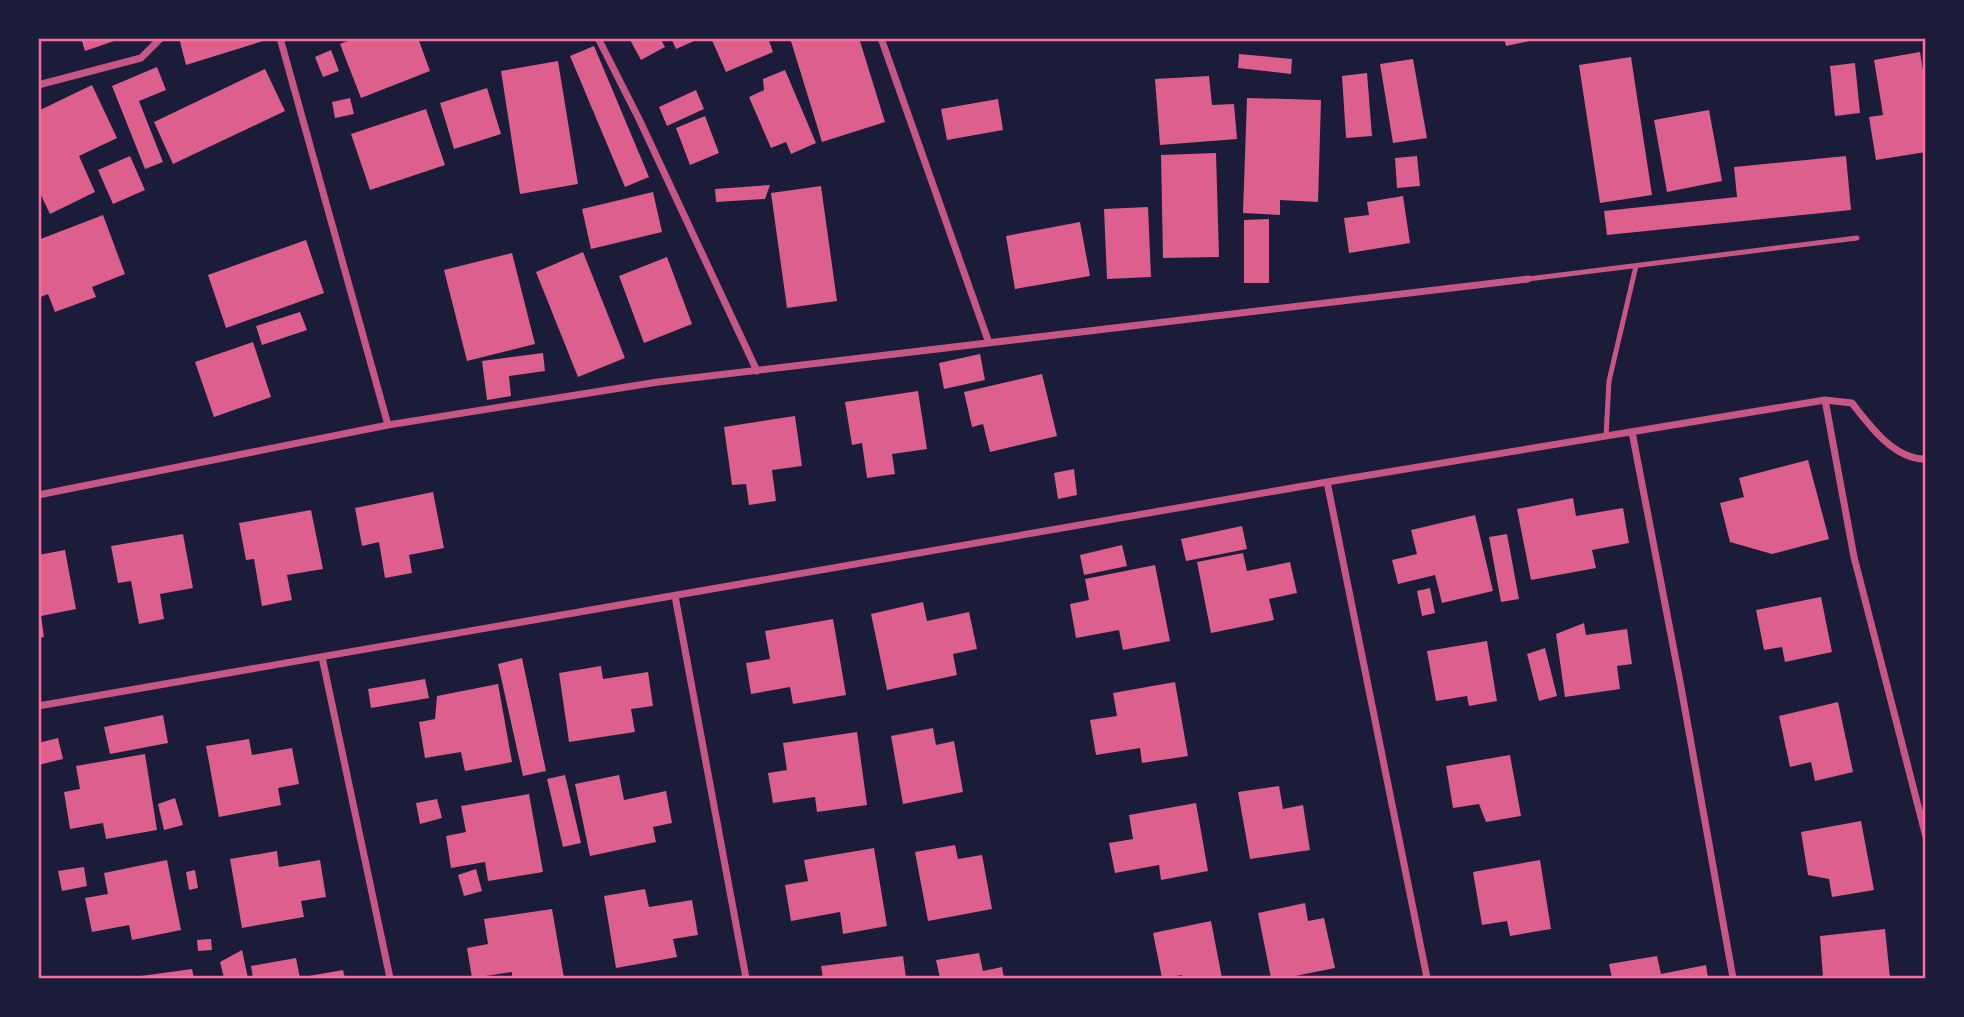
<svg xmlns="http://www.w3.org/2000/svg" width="1964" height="1017" viewBox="0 0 1964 1017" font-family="Jost,sans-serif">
<rect width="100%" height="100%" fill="#1b1b3a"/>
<path fill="#dd5f8e" d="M81,38H119L120,39L85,51Z
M179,38H262L263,41L186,65Z
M355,38H418L430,71L361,98L340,44Z
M629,38H660L665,47L641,60Z
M671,38H701L676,49Z
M711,38H768L773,52L726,72Z
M790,38H859L885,122L822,142Z
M1504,38H1534V40L1506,46Z
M594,46L649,177L625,187L570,56Z
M331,50L339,71L323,77L315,57Z
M1920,52L1926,88V152L1876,160L1869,117L1883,115L1874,60Z
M1239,54L1292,59L1291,74L1238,68Z
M1631,57L1652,195L1600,203L1579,65Z
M1413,59L1427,138L1393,143L1380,64Z
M558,61L578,184L520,194L501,71Z
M1855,63L1860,113L1835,116L1830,66Z
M157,67L166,90L139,101L163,162L145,169L112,86Z
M265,69L285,111L173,164L154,122Z
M785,70L816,143L791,154L786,142L771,148L749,97L764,90L763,79Z
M1367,73L1372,136L1346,138L1342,76Z
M1209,76L1212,105L1234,104L1237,139L1160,145L1155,79Z
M92,85L117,138L79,156L95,192L50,214L38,189V111Z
M487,88L501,134L454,149L440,103Z
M696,90L704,109L667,126L659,107Z
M350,98L354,114L335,118L332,102Z
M1247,98L1321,100L1318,202L1280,200V215L1243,213Z
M998,99L1003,130L947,140L941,109Z
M426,109L445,165L370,190L351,134Z
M1709,110L1722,181L1667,192L1654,120Z
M705,116L719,153L690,165L676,128Z
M1216,153L1219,257L1163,258L1161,155Z
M130,156L145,190L113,204L98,170Z
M1417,156L1420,186L1397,188L1395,158Z
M1846,156L1851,210L1607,235L1604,211L1737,197L1734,167Z
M770,185L765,199L716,202L715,189Z
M821,186L837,301L787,308L771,193Z
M653,192L662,232L591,249L582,209Z
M1403,196L1410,243L1349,253L1344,218L1369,215L1367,202Z
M1148,207L1151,277L1107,279L1104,209Z
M103,215L125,274L92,287L96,297L55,312L48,294L38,298V240Z
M1269,219V283H1244V220Z
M1080,222L1090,276L1015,289L1006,236Z
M306,240L324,293L226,328L208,275Z
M583,252L625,358L578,377L536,272Z
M512,253L535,344L467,361L444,270Z
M667,257L692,324L644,343L619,276Z
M300,312L307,330L262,345L256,326Z
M253,342L271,397L214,417L195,362Z
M543,353L545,371L509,376L511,396L487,400L482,361Z
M980,354L985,380L944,389L939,363Z
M1042,374L1057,436L990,452L983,424L972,427L964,392Z
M918,391L927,449L892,454L895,474L867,478L862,443L852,445L845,402Z
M795,416L802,466L772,470L776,501L749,505L746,484L732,485L724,427Z
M1808,460L1829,539L1772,554L1730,542L1720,503L1744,497L1739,478Z
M1074,469L1077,495L1058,499L1054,473Z
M433,492L444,548L409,555L412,573L385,578L379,542L362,546L355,508Z
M1573,498L1576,516L1623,508L1629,543L1592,550L1596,568L1531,580L1517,509Z
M311,510L323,569L287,575L292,600L262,606L254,559L246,560L239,523Z
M1475,515L1493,591L1442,603L1435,575L1398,584L1392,560L1417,554L1411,530Z
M1242,526L1247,549L1186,561L1181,539Z
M183,534L193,588L160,594L164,619L139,624L131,581L118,583L111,546Z
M1507,534L1519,599L1501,602L1489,537Z
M1122,545L1127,566L1084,575L1080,555Z
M65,550L76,609L41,616L44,637L38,638V555Z
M1243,553L1247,571L1290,562L1297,593L1269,599L1274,620L1211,633L1197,562Z
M1155,565L1170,641L1123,650L1119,630L1076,638L1070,604L1089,600L1085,579Z
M1430,588L1435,613L1422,616L1417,591Z
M1821,597L1832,652L1785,662L1782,647L1764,650L1756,610Z
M923,602L927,621L969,612L977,649L953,654L957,675L887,690L871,614Z
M833,619L846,695L793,704L790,687L751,694L746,663L770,659L765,631Z
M1584,623L1586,635L1627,629L1632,664L1617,666L1620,689L1565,697L1556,634Z
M1487,641L1497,701L1469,706L1467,696L1436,701L1427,651Z
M1545,648L1557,696L1539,701L1527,654Z
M522,658L546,771L523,776L498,664Z
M601,666L603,679L648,672L653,706L631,709L635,732L569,742L559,673Z
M425,679L429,698L371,708L368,689Z
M1175,682L1188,756L1142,763L1140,748L1096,755L1090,720L1117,716L1113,693Z
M498,684L512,762L465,771L461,752L425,758L419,722L435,719L437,696Z
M1838,702L1853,772L1815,781L1811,762L1790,767L1779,716Z
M163,715L168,743L110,754L104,727Z
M933,728L936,745L954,741L963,792L903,804L891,736Z
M857,732L867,805L817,812L815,797L773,803L768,773L787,770L783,743Z
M58,738L63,759L38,765V743Z
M249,739L252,755L292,748L299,784L278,788L281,805L219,817L206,746Z
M145,754L157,830L106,839L103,823L70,829L64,792L80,789L76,766Z
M1510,755L1521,816L1486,822L1479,804L1453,808L1446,766Z
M565,775L581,843L563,847L547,779Z
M619,775L624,800L666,791L672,823L653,827L656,842L590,856L575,784Z
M1279,786L1283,809L1303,805L1310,850L1250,859L1238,792Z
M529,794L543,872L488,881L485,862L451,868L446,836L466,832L461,806Z
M175,798L183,825L164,830L158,804Z
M437,799L442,818L420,824L416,803Z
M1196,803L1208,871L1161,880L1159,865L1115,873L1109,843L1133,839L1129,815Z
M1861,821L1874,890L1832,897L1829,879L1808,875L1801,832Z
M955,845L958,859L982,855L992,909L928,921L915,852Z
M874,848L887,926L843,934L840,912L791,921L785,885L808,881L804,860Z
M277,851L279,867L320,860L326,897L301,901L304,917L242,928L230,859Z
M167,860L181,930L132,940L129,925L92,932L85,898L108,894L104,873Z
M1540,860L1551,929L1510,936L1507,921L1482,925L1473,872Z
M84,867L87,886L62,891L58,871Z
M476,869L482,891L464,896L458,875Z
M195,870L198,888L189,890L186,872Z
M645,889L649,907L692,900L698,935L673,939L677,957L616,968L604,896Z
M1305,903L1308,921L1324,918L1335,968L1285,978H1271L1258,913Z
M552,909L564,978H512V972L472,978L467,948L488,944L484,919Z
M1211,921L1222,978H1183L1182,975L1162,978L1153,933Z
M1885,929L1890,978H1823L1820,936Z
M211,939L212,950L198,951L197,940Z
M242,950L248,978H224L220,962Z
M979,953L983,971L1002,967L1004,978H940L936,960Z
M903,956L906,978H823L821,966Z
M1657,956L1661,974L1706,965L1708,978H1612L1609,964Z
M296,958L300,978H253L251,966Z
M192,969L194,978H134V977Z
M343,970L345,978H303V977Z"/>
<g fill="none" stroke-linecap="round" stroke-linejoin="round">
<path stroke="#c65784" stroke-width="5" d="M1528,279L1857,238
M1606,436L1609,381L1636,266"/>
<path stroke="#c65784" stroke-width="7" d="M280,38L388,425
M598,38L639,119L757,371
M881,38L989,343
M38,85L141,58L161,38
M1825,400L1854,557L1926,837
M1632,432L1681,687L1733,978
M1327,482L1427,978
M38,495L388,425L658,382L1528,279
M675,596L746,978
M322,657L390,978
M38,706L1327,482L1825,400L1852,403C1869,425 1894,460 1926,459"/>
</g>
<rect width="1964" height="1017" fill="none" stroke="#1b1b3a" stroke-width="80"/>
<rect x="40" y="40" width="1884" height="937" fill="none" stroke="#ff6b9d" stroke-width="2.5"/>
</svg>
